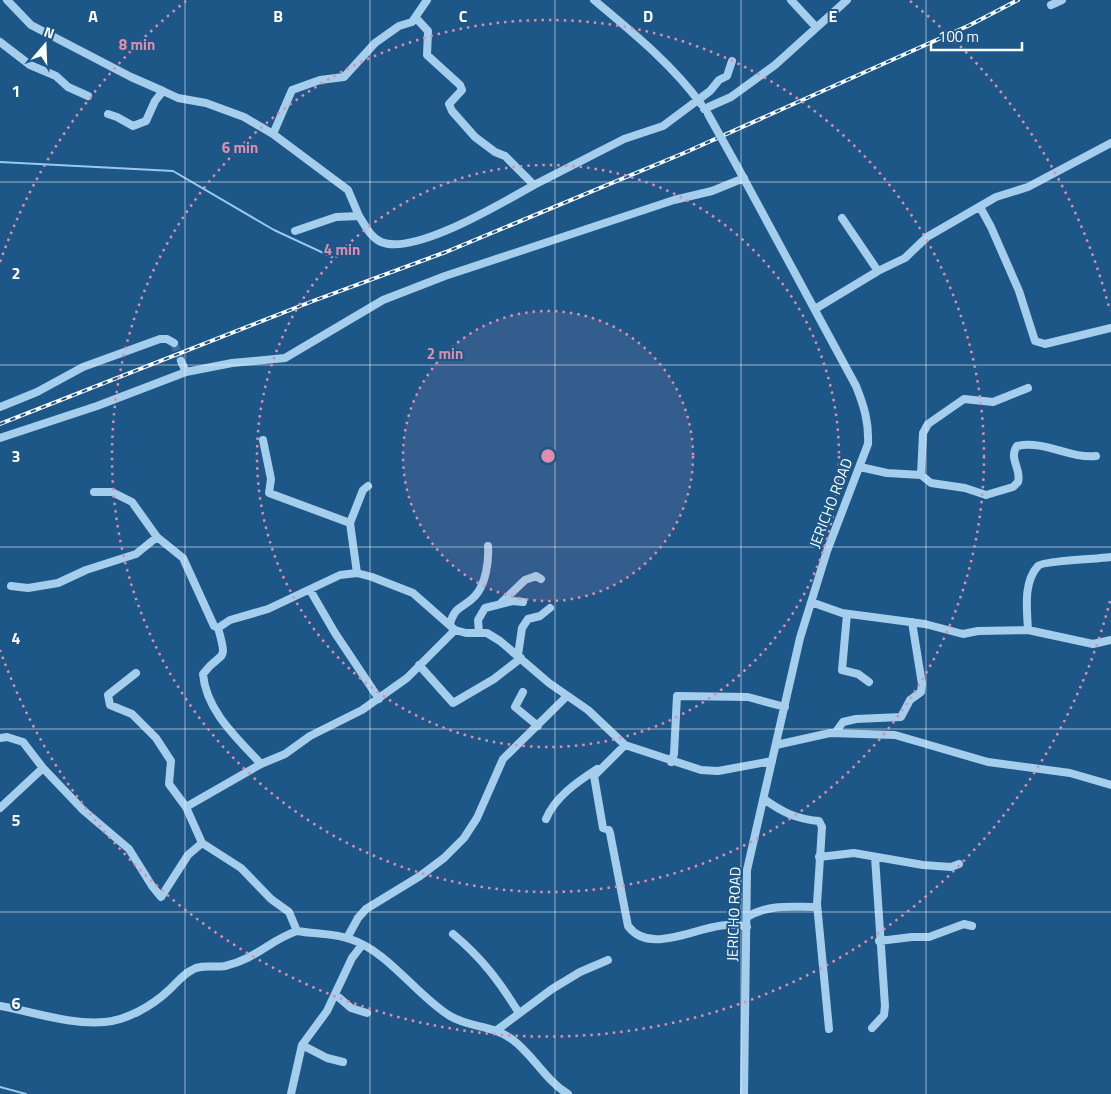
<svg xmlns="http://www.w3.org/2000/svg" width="1111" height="1094" viewBox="0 0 1111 1094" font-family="'Titillium Web',sans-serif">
<rect width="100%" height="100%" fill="#1c5788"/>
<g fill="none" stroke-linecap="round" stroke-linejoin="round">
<path stroke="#98c9ee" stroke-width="2" d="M0,162L173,171L274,230L332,257
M0,1087L26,1094"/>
<path stroke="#3e709a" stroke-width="8" stroke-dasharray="8 4" stroke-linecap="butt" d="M174,343L181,361"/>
<path stroke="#a5cdec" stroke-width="8" d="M7,0L31,25L131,77L163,91
M594,0C632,32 672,64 701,104
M791,0L816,27
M1051,5L1062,0
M416,18L428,31L427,55L460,85L462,90L449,104L452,111L475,137L495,152L505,156L534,185L624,139L663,126L710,91L719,80L727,76L732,61
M0,42L30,65L56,76L68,87L88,96
M704,109L731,97L775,65L847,0
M108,114L117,117L133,126L146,121L155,101L163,91L178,98L206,103L244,117L273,134L348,190L359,216L336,217L295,231
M273,134L292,90L320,80L344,77L375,43L399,26L412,22L427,0
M737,166L856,386C864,406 869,422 868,444L827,551L800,638L747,870L744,1094
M980,207L991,227L1019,291L1035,341L1045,344L1111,328
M359,216C365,225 370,237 381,242C415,256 503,202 534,185
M842,218L878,271
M815,309L878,271L905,258L927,237L996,197L1028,187L1111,143
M181,361L186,372L232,363L285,358L383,300L445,276L674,200L712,191L744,178
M0,407L37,392L83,367L160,339H167L174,343
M0,438L97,406L186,372
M263,440L271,479L269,493L350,523L357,573
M860,467L887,473L921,475L923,433L928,424L964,399L993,402L1028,388
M921,475L931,483L965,488L986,495L1013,487L1018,482C1022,469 1008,459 1017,446C1046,440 1069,459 1096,456
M94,492H112L132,502L157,537L183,558L214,626L218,628L230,620L268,609L340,575L357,573L372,577L413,593L455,630L466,633H487L500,641L549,683L588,710L625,745L701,770L718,771L772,761
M350,523L363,490L368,486
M11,586L28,588L58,583L86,570L136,554L157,537
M310,590L335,633L379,699
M811,602L842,613L925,624L963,634L978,631L1028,630L1093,644L1111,640
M500,604L525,580L536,576L541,579
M847,614L842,670L858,674L869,682
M450,624C455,605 463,609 475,596C486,584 489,561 488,546
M218,628C229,666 221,649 203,674C206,711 238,739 261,764
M1028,630C1027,610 1023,582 1038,566C1042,561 1100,559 1111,557
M479,632L478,620L485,608L513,601L523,602
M518,655L522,628L528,619L540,616L550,608
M419,665L453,703L494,679L521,658
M136,673L108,695L110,705L132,714L156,738L171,761L169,784L186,807L202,843L241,868L271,899L289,912L297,931
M523,692L515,707L538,726
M835,733L843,722L856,719L901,717L910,700L921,692L922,684L912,622
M0,738L7,737L23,742L43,768L83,810L129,849L152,886L161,897L188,855L202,843
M625,745L594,776L603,828L609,830L610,833L628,926C654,961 711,914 747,927
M776,745L830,733L895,735L988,762L1070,773L1111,785
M671,762L674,754L677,696L748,697L785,707
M764,799C782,812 796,819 819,821L822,827L817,904L829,1029
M186,807L261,764L285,754L310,736L362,710L407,678L455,630
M0,808L43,768
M546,819C555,797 577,782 597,769
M819,857L854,853L923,865L951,867L959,864
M747,917C769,904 789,907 814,907L817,904
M453,934C482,958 499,981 519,1013
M347,938L358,918L366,909L420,876L444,858L464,838L477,818L503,759L567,696
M879,941L912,937H929L964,924L972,926
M336,995L351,1008L367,1013
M0,1006C34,1012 70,1025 105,1022C128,1020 153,1005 169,990C176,984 183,974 192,970C201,964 215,968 225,966C256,959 270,940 297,931C314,934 334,933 350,939C388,951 417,996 450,1016C470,1028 491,1024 513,1040C533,1055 546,1081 568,1094
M872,1028L884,1015L885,1006L875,857
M497,1030L552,989L580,972L608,960
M302,1045L327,1058L343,1062
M291,1094L302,1045L327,1011L352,958L362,945"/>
<g stroke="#fff" stroke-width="4">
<path id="rail" d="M0,424L313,301L446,252L684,153L970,25L1018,0"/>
</g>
<use href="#rail" stroke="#1c5788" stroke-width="2" stroke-dasharray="5.5" stroke-linecap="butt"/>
<path stroke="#a5cdec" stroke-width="8" d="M708,114L737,166"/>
</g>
<path fill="none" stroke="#fff" stroke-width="1" stroke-opacity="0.55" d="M185,0V1094M370,0V1094M555,0V1094M741,0V1094M926,0V1094M0,182H1111M0,365H1111M0,547H1111M0,729H1111M0,912H1111"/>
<circle cx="548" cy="456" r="145" fill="#e08cad" fill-opacity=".12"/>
<g fill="none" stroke="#e08cad" stroke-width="2.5" stroke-dasharray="2.5 5">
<circle cx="548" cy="456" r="145"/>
<circle cx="548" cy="456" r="291"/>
<circle cx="548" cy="456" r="436"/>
<path d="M1110 601A581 581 0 0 1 0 650M0 262A581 581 0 0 1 186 1M910 1A581 581 0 0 1 1110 311"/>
</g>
<g text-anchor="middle" stroke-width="4" stroke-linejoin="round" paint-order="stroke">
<g font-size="15" fill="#fff" stroke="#1c5788">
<text transform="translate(831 503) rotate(-69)" y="5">JERICHO ROAD</text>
<text transform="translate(734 914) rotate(-88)" y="5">JERICHO ROAD</text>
</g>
</g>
<g font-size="16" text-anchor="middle" font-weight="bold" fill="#fff" stroke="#1c5788" stroke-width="4" stroke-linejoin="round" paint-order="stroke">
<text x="93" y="22">A</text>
<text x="278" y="22">B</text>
<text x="463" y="22">C</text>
<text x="648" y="22">D</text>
<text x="833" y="22">E</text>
<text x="16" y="97">1</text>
<text x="16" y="279">2</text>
<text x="16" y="462">3</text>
<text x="16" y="644">4</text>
<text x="16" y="826">5</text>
<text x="16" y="1009">6</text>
</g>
<circle cx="548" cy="456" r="8" fill="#e08cad" stroke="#1c5788" stroke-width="2.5"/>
<g font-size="15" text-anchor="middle" font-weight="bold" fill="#e08cad" stroke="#1c5788" stroke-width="4" stroke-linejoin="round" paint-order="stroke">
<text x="137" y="50">8 min</text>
<text x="240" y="153">6 min</text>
<text x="342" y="255">4 min</text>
<text x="445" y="359">2 min</text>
</g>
<g transform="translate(45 45) rotate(19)" stroke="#1c5788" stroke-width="4" paint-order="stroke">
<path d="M0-4L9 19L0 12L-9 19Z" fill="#ffffff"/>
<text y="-8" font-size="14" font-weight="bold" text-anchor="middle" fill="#ffffff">N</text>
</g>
<path d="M931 42v8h91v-8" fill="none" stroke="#ffffff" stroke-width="2.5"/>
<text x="938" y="42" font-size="15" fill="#ffffff" stroke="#1c5788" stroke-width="4" paint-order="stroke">100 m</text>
</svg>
